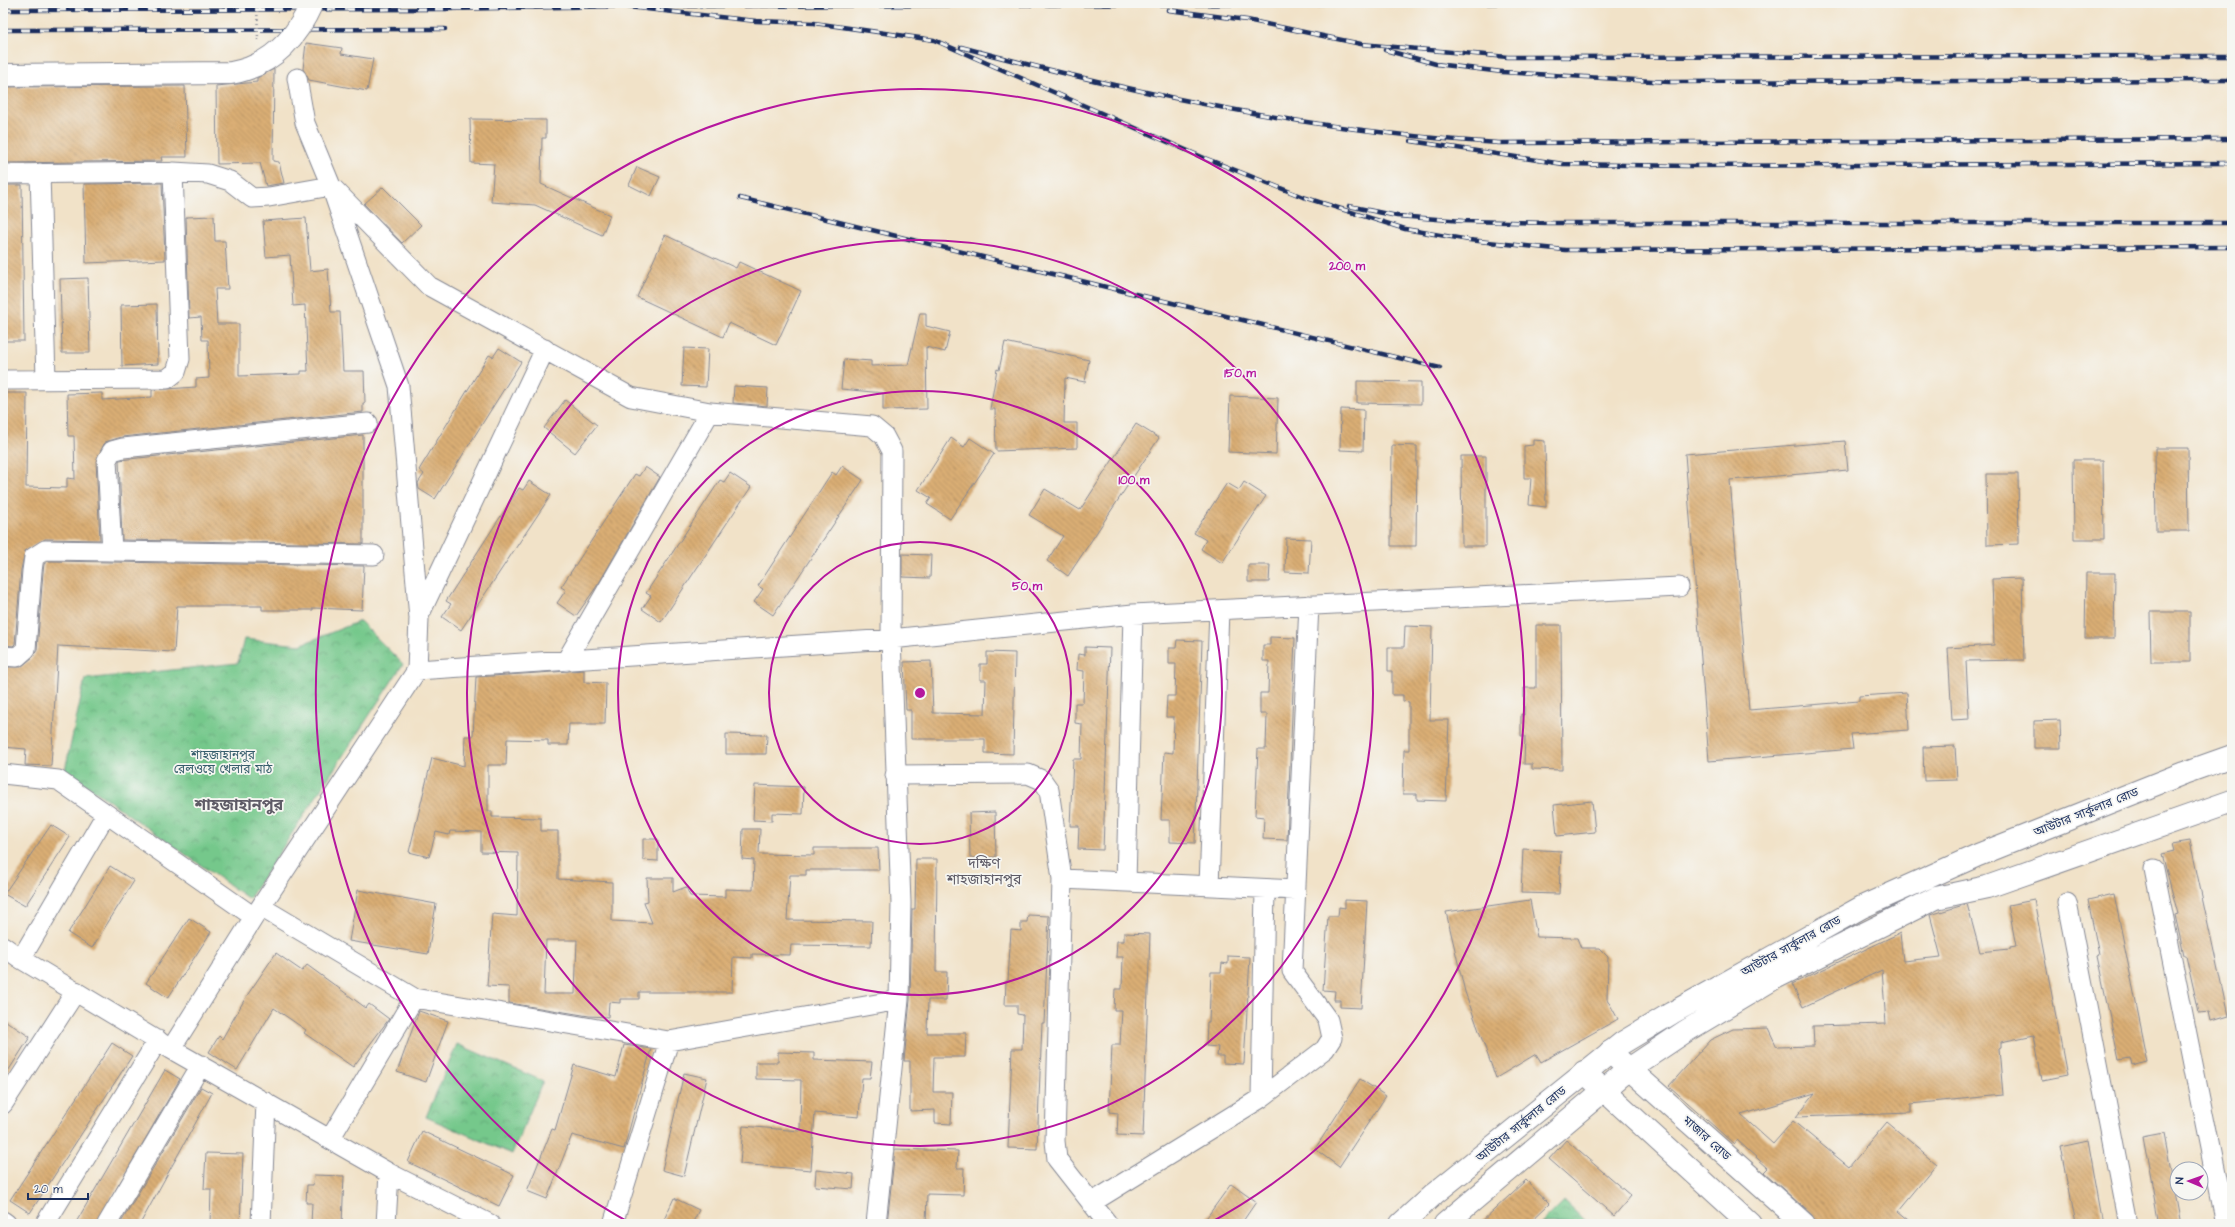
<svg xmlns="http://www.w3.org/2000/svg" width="2235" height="1227" viewBox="0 0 2235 1227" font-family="'Architects Daughter','Noto Sans Bengali',sans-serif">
<defs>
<pattern id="park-crowns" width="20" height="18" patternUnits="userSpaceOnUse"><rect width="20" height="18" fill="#75c88b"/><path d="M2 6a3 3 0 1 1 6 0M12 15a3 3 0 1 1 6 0" fill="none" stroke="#5fa375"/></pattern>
<pattern id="building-back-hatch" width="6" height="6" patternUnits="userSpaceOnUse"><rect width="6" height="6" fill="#daae74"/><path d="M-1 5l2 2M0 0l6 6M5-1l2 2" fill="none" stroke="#b08e62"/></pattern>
</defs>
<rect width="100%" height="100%" fill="#f6f6f2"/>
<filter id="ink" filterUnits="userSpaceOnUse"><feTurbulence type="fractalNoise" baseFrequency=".025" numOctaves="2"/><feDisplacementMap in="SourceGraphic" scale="8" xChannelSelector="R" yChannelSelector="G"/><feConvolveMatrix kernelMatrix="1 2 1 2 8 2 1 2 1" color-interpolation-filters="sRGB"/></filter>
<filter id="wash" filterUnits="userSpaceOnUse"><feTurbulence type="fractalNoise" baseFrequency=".012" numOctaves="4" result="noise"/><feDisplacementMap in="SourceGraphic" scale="16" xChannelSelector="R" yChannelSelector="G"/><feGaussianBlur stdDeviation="0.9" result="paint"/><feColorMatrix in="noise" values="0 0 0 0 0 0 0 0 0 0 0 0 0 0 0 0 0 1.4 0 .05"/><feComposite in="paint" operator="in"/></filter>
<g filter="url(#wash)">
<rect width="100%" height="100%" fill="#f1e2c8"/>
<path fill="url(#park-crowns)" stroke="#487c74" d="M360,621L403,664L249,899L65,770L85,679L238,663L244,639L300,645Z
M457,1044L543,1081L512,1154L426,1117Z
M1564,1201L1588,1224H1541Z"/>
<g id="blocks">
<path fill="url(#building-back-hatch)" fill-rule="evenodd" d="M306,43L342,48L341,54L373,59L367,91L309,80L303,69Z
M274,69L273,161L279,162L284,183L266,186L260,163L217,164L216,86L257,82V78Z
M185,86L187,157H161L162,161L3,163V87Z
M470,119L546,120V138H542L541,184L610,215L602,235L535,205L491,202L494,164L471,163Z
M637,167L660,177L651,196L629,185Z
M162,183L165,260L86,263L84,184Z
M4,185H22L24,341H3Z
M383,187L421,225L402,243L364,204Z
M214,216L215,241H225L228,289H215L217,324H239V376L301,374V371H308L305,305L293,306L290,255L266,257L263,221L306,218L310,271L328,269L331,312H340L343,371H364L365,403H363V412L122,437L105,442L96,461L100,540L45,539L25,551L21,570L15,644L13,646L3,645V393H27L26,487L67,488V478L75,479L74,436H68L67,394L102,393V400L152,397V390L196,387V379L209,378L208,340H202L201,317L189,318L186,217Z
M665,235L736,268L739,262L801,291L776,345L729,323L723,337L637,297Z
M88,278L90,353H62L60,279Z
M157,304L158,364L122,366L121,305Z
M920,313H926V326L950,332L945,352L926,347L927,409L883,410V393L841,389L844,359L871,361V366L908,365Z
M1005,342L1089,360L1085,382L1065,378L1064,423H1077V448L996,451L995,409H990L997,369L999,370Z
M499,348L521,362L435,499L419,489L418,483L424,474L419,470L489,355L493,357Z
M684,348L708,349L706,387L682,386Z
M1357,381L1421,382V404L1357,403Z
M734,386L768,388L767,406L733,403Z
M1230,396L1278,398L1276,454L1228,452Z
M565,400L597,425L575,453L544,428Z
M1341,409L1364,410L1363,451L1340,450Z
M1136,424L1159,438L1068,576L1047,561L1063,536L1029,515L1045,489L1080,510Z
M363,435V544L122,540L119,460Z
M951,438L964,447L970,438L994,454L950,519L927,504L931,498L918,490Z
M1533,440L1545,441L1546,507L1529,505L1531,478H1524V446L1533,445Z
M1845,441L1848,470L1730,480L1749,710L1859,701V696L1907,693L1909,730L1851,734L1853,749L1709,761L1685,454Z
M1392,445L1417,446L1416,546H1391Z
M2155,448H2188L2189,531H2156Z
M1461,456H1486V546H1462Z
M2073,460H2103L2104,539H2074Z
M842,466L863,480L773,615L754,602L763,589L758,586L832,472L836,475Z
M645,467L660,477L599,583L576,616L557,603L566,590L561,587L635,474L639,476Z
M730,473L751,487L661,622L642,609L651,596L646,593L720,480L724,482Z
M1986,474H2018L2019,544L1987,545Z
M529,481L551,495L461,630L442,617L451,604L446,601L519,488L523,490Z
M1244,482L1266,496L1222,563L1201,549L1206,540L1194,533L1227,483L1239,490Z
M1286,538L1311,539L1309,573L1285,572Z
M902,554L931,555L930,578L902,577Z
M48,561L364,566L362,610L313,608V610H262V606H177L174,652L58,646L51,766L25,765L26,749L3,747V667H21L33,657L37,650L43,572L44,564Z
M1248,565H1270L1269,582H1248Z
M2086,573H2115L2114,639H2085Z
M2022,578L2024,660L1966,661L1969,719L1952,720L1948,648L1994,645L1992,579Z
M2150,612H2190V662H2151Z
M1536,625H1561L1562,770L1532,769V764H1524L1525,736H1521V714L1524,715V688H1536Z
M1405,626L1432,627L1430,720H1449L1446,801L1417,800V794H1403L1404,750H1409V702L1403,701V695H1392V671H1388V647H1404Z
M1270,637L1295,638L1287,840L1263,839L1264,817L1255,816L1258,749H1266L1267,714H1260V693H1268L1269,661H1263V645H1270Z
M1177,640L1202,641L1195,843L1170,842V820H1161L1164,752L1173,753L1174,717H1166L1167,696H1175L1176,664H1169V648H1176Z
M1085,647L1110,648L1103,850L1078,849L1079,826H1070L1073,759H1081L1082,724L1075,723V703H1083L1084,671L1077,670L1078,654L1085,655Z
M987,652L1015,653L1013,754L985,753V739H911V710H906L904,662L931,661L933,713L985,714L986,680H980V664H987Z
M584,670V682L606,683L605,724H569L568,745H548V740L507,739L506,765H488V811H492V817L541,818V831H558V879L612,882V921L652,923L644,902L648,901L647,878H673V892L686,887L690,896L725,897V889L753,890L754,860L742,859L743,829H760L759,854L814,855V848H878L879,870H806V875H790L787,920L872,921L871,946L791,945L790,955L752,954V958L733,957L732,992H639V999H620V1003L609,1002L608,1017L589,1016L509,1003V987L487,986L492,914L517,916L518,853L481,852V832L450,831L449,835L436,832L429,857L409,852L432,758L464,766L465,736H473L476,677ZM546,940H577L575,994H544Z
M2060,720L2061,748H2034V721Z
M726,734L767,735L766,754H726Z
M1955,746L1957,780L1924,781L1923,747Z
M755,785L804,787L803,814L772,813V821L753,820Z
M1592,801L1595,832L1557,836L1554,805Z
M995,812L996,857L970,858L969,813Z
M51,825L70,837L25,906L4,894Z
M643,839H658V861L643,860Z
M2190,841L2228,1016L2211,1021L2209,1012L2199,1013L2186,955H2184L2175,915L2178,914L2162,854L2174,851L2172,844Z
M1523,849L1561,851L1559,894L1521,893Z
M916,859H937L936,972H947L946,1000H928L927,1033H966L965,1057H934L933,1092H952L951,1124L935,1123V1110L910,1111V1061H904L910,1000L912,909H915Z
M110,866L134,881L92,948L68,933Z
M358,890L436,904L428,954L349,941Z
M2114,894L2148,1062L2132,1066L2130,1058L2119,1060L2097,956L2099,955L2088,900Z
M1345,900L1367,901L1361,1008L1340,1007V1000H1334L1335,991L1323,990L1328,916H1338L1339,907L1345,908Z
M1530,900L1537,937L1577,938L1581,948H1599L1608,957L1607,999L1618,1019L1541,1062L1536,1054L1496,1078L1465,992L1446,912Z
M2034,900L2067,1075L2042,1080L2034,1035L2001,1042V1047L1999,1048L2003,1095L1911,1104V1113L1796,1117L1815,1093L1741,1115L1773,1144L1793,1121L1849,1167L1887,1122L1937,1164L1899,1210L1916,1224H1816L1812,1215L1764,1172L1768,1168L1737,1140L1734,1144L1669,1086L1710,1040L1733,1029L1768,1028L1777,1047L1814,1046L1813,1026L1886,1024L1882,970L1803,1007L1792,984L1900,933L1903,961L1941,957L1930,915L1967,904L1980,952L2010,949V947L2016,946L2008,905Z
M1028,915L1049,916L1044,1023H1042L1037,1149L1008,1148L1012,1049H1022L1023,1015L1017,1014V1005H1005L1006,981H1008L1011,930L1021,931V922H1027Z
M189,918L211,932L168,998L146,983Z
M1124,933L1150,934L1143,1136L1117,1135L1118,1113L1109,1112L1112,1045H1120L1122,1010H1114L1115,989H1122L1123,957H1116L1117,941H1124Z
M276,953L302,971L307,965L366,1008L369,1004L389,1019L353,1067L304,1033L306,1030L274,1008L237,1070L209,1052L219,1036L222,1039L246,997Z
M1228,956L1250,957L1244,1064L1223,1063V1056H1217L1218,1047L1206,1046L1207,1022H1209L1211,972H1221L1222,963L1228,964Z
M419,1011L448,1021L426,1082L397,1072Z
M3,1019L30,1037L3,1079Z
M112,1043L132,1056L30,1213L10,1200Z
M624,1045L651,1049L624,1149L572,1135L547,1199L527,1191L552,1129L555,1130L574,1065L616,1077Z
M778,1052L814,1053V1060L872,1062L870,1078H862L859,1117L815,1113L811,1170L740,1164L743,1126L800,1131L801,1080L756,1079V1062H778Z
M165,1070L180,1079L96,1224H75Z
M684,1073L707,1078L684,1176L662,1170Z
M1360,1079L1386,1096L1339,1167L1315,1149Z
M201,1087L212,1093L140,1224H120Z
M422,1131L514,1175L499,1206L408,1162Z
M2164,1133L2181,1224H2159L2143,1137Z
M1566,1140L1631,1196L1614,1216L1549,1159Z
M2088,1140L2103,1224H2075L2060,1146Z
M895,1149L958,1151L957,1168H964L963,1195L927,1194L926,1224H887Z
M206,1153L243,1154L240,1224H210L211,1189H204Z
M816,1170L854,1174L853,1189L815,1186Z
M314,1175L344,1176L342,1224H311L312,1203H306L307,1185H313Z
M1526,1180L1549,1204L1528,1224H1479Z
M1231,1184L1256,1202L1241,1224H1202Z
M674,1198L699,1210L692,1224H662Z"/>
</g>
</g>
<g filter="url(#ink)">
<use href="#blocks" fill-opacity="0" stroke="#868893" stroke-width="1"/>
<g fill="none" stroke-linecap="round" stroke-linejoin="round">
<g stroke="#868893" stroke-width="21">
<path id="street" d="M297,78L305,123L331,186L429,286L631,397L710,412L872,426L884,436L892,451L891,639L901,903L899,1000L876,1224
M40,173L46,379
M3,174L173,172L208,174L230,181L252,198L269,197L331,186L399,386L419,618L417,670
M3,380L167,379L176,372L180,359L173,172
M112,551L107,460L112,451L123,448L368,423
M419,616L545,349
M3,656L17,657L26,649L32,571L34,557L45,550L374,555
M566,661L710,412
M3,774L58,780L254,917
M895,775L1028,774L1042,780L1049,790L1062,879
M2154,869L2225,1224
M1126,882L1133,614
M1209,886L1219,610
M2067,903L2129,1224
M261,907L414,998L330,1139
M3,946L21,959L171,1049L389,1173L490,1224
M21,959L106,814
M414,998L669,1041L899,1000
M171,1049L254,917L417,670L891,639L1133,614L1679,587
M1261,1098L1265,889
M3,1104L76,991
M1091,1203L1261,1098L1325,1049L1332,1038L1328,1020L1292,971L1309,605
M3,1221L7,1224
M45,1224L158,1040
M107,1224L201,1065
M261,1224L266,1102
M386,1224L389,1173
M613,1224L669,1041
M1108,1224L1057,1159L1055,1141L1062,879L1296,890"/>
</g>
<g stroke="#868893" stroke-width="24">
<path id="secondary" d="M1610,1052L1804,1224
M1584,1072L1750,1224"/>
</g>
<g stroke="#868893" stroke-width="24">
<path id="primary" d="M1401,1224L1434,1194L1622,1043L1672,1013L1862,907L1978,855L2184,773L2232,756
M1445,1224L1629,1069L1686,1031L1773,979L1936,898L1987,887L2232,801"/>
</g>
<use href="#street" stroke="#fff" stroke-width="19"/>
<use href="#secondary" stroke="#fff" stroke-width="22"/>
<use href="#primary" stroke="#fff" stroke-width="22"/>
<g stroke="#1b2f5e" stroke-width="4.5">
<path id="rail" d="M619,6L756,21L814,23L934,40L1202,157L1303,197L1405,229L1469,240L1565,250L2232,247
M661,6L1543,3
M3,10L445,9L625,6
M1168,10L1247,20L1361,44L1508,57L2232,56
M3,30L445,29
M961,47C1137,94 1317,132 1499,143L2232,139
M1385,50L1436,64L1502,72L1669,82L2232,80
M1411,141L1563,164L1689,166L2232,163
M740,198L1440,368
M1349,206L1397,216L1463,221L1548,223H2232"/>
</g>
<use href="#rail" stroke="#f6f6f2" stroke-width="3" stroke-dasharray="9" stroke-linecap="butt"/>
<g stroke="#868893" stroke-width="24" stroke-linecap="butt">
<path id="primary-bridge" d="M3,75L231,73C271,66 296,39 312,3"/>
</g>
<path stroke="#868893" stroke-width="2.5" stroke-dasharray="1 3" stroke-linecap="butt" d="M257,3L258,40"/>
<use href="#primary-bridge" stroke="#fff" stroke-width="22"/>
</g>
</g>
<g fill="none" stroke="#b5179e" stroke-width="2">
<circle cx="920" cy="693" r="151"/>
<circle cx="920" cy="693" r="302"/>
<circle cx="920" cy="693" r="453"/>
<path d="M632 1224A604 604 0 1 1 1208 1224"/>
</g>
<g text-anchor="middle" stroke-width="3.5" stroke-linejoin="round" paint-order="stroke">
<g font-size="12" fill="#365d6c" stroke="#f6f6f2">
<text x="223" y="759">শাহজাহানপুর<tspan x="223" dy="14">রেলওয়ে খেলার মাঠ</tspan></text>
</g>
<g font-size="12" fill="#1b2f5e" stroke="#f6f6f2">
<text transform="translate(2086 812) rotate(-22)" y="4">আউটার সার্কুলার রোড</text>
<text transform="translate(1791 946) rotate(-29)" y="4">আউটার সার্কুলার রোড</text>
<text transform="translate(1521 1124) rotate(-39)" y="4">আউটার সার্কুলার রোড</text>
<text transform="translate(1707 1138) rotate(42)" y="4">মাজার রোড</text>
</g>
<g font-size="14" fill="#5e5b66" stroke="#f6f6f2">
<text x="984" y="868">দক্ষিণ<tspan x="984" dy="16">শাহজাহানপুর</tspan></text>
</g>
<g font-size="16" font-weight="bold" fill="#5e5b66" stroke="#f6f6f2">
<text x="239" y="810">শাহজাহানপুর</text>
</g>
</g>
<circle cx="920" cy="693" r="6" fill="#b5179e" stroke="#f6f6f2" stroke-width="2"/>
<g font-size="12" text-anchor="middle" font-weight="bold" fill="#b5179e" stroke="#f6f6f2" stroke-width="3.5" stroke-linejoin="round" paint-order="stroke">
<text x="1347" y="270">200 m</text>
<text x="1240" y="377">150 m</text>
<text x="1134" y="484">100 m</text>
<text x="1027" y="590">50 m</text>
</g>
<rect width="2235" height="1227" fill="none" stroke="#f6f6f2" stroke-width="16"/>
<g transform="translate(2189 1181) rotate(272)"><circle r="19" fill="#f6f6f2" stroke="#9ea6b7"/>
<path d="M0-3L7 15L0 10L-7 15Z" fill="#b5179e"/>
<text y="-6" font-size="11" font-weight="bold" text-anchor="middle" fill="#1b2f5e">N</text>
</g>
<path d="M28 1193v6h60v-6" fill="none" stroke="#1b2f5e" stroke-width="2"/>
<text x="34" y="1193" font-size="12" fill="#1b2f5e" stroke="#f6f6f2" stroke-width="3" paint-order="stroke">20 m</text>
</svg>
